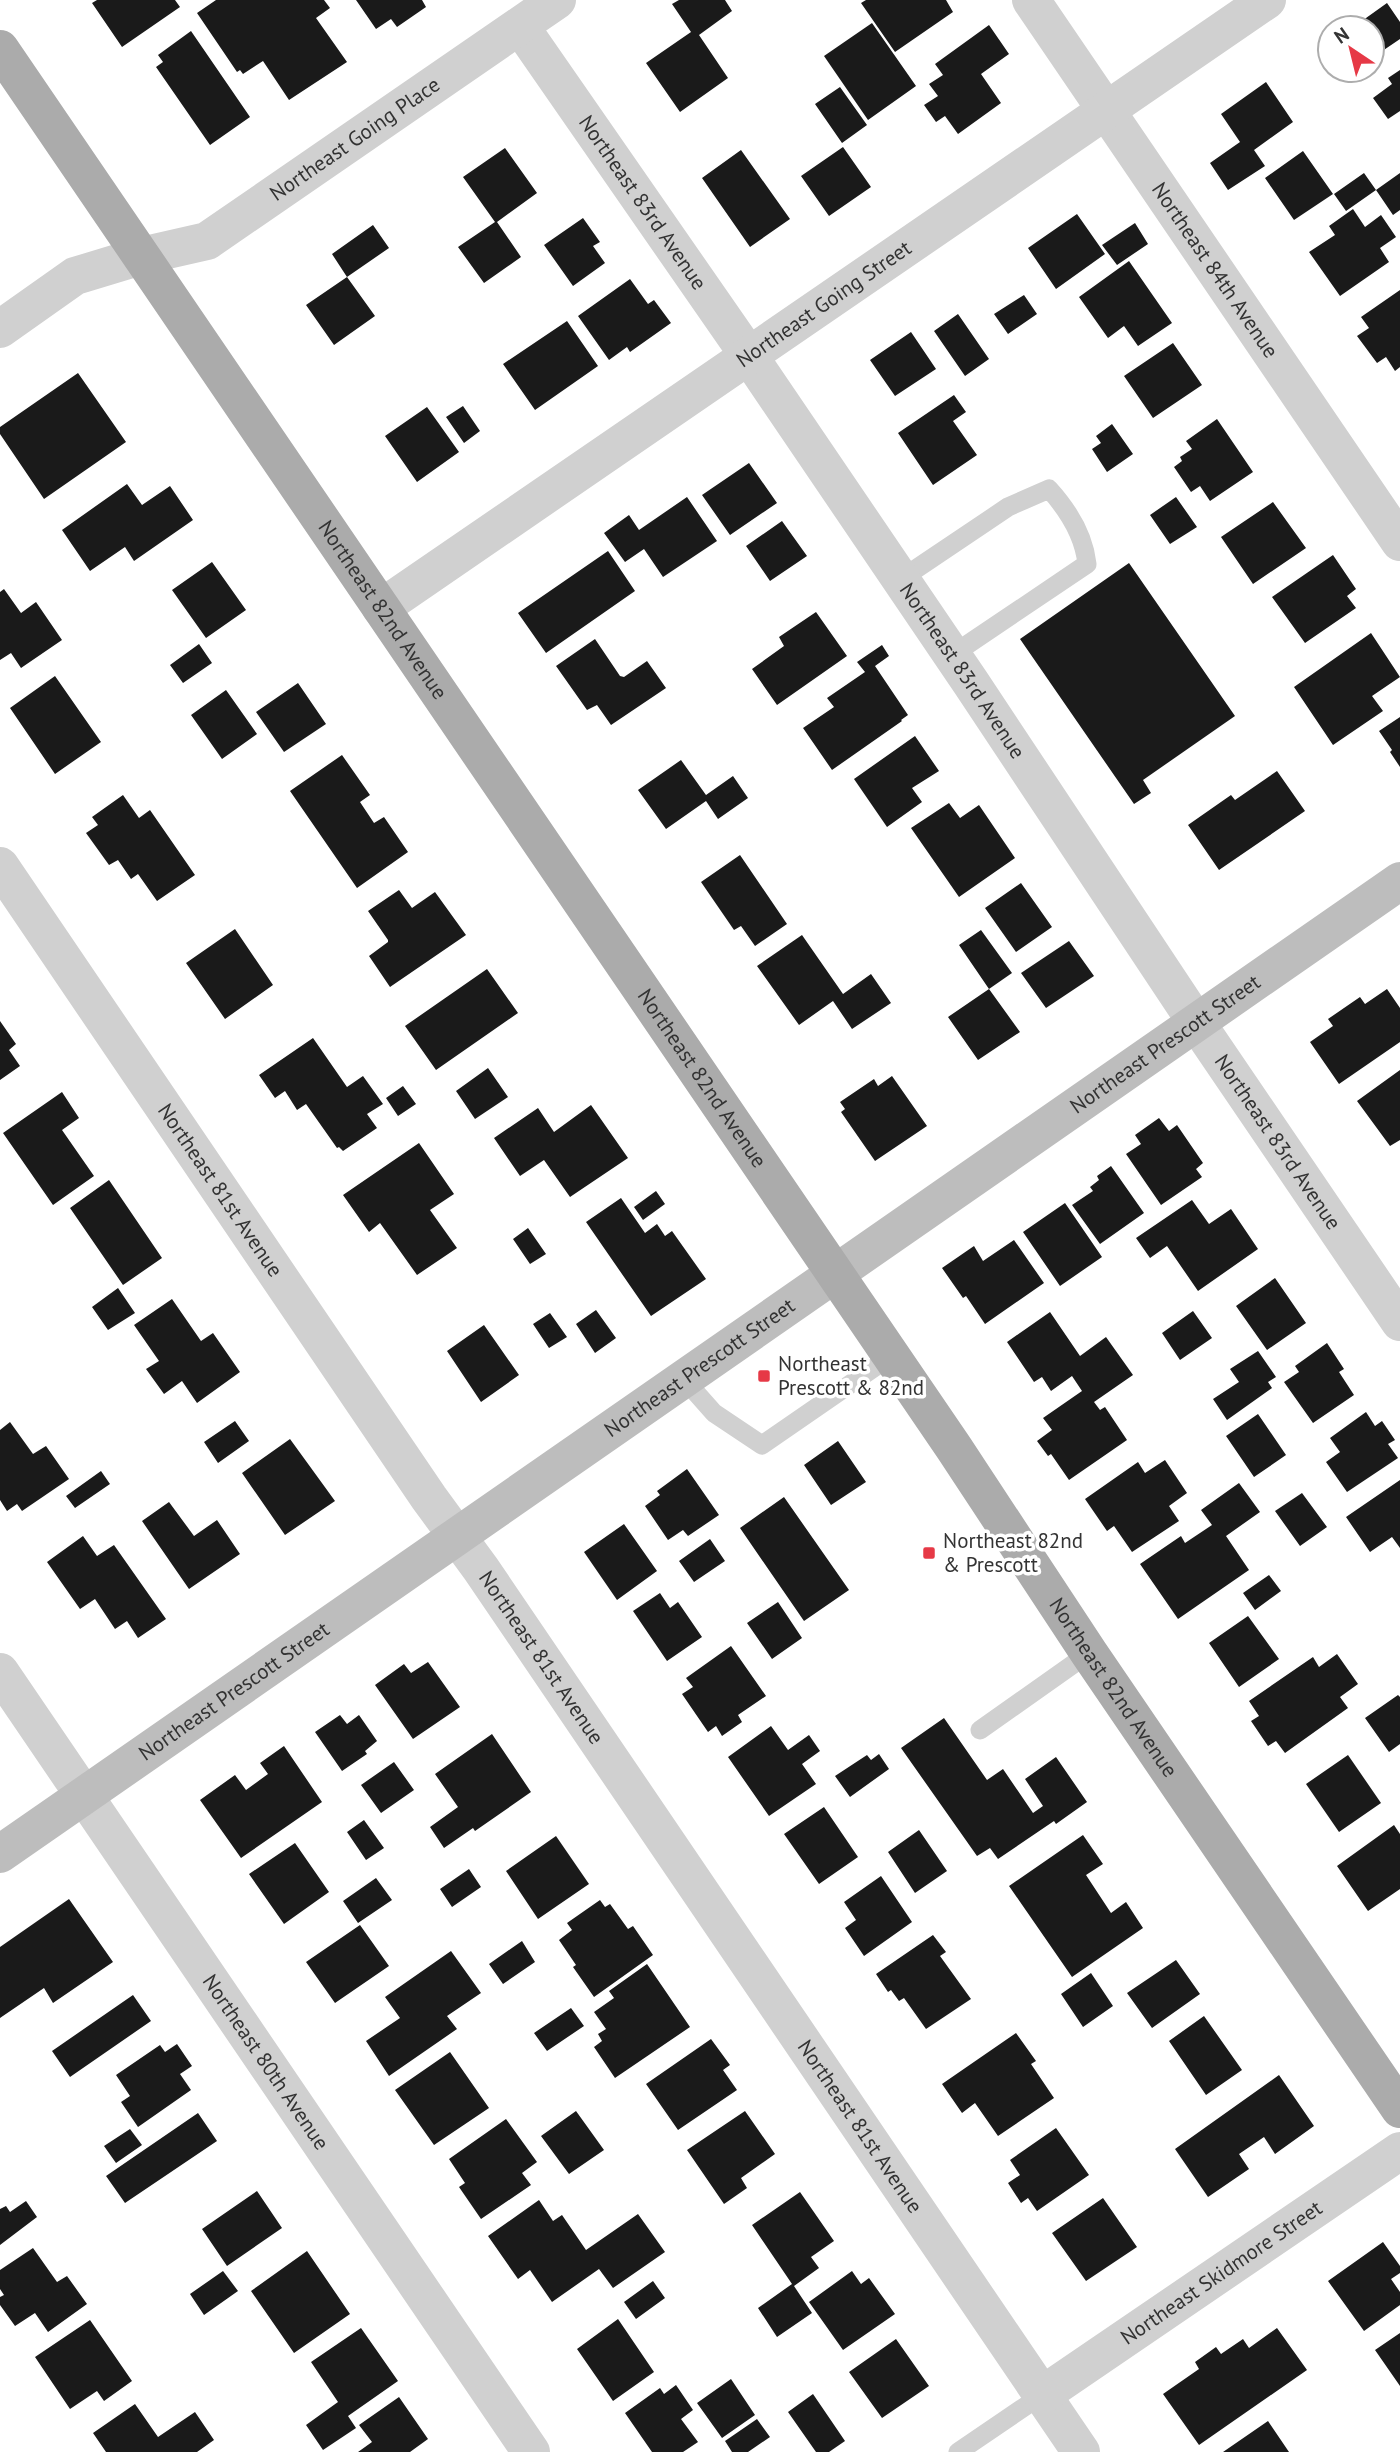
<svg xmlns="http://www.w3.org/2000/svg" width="1400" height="2452" viewBox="0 0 1400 2452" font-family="'PT Sans',sans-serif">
<rect width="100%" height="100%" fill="#fff"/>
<path fill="#1a1a1a" d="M97,0H175L180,7L122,47L92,3Z
M216,0H324L330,8L316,18L347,62L289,100L263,61L243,74L240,70L237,72L197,13Z
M356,0H422L426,7L397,27L391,19L376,29Z
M679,0H725L732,11L699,35L728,78L680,112L646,63L691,32L672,4Z
M866,0H946L953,12L895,52L861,3Z
M1387,3L1400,22V39L1372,58V28H1352Z
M872,23L916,86L868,120L824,56Z
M989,25L1009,54L981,74L1001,103L958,134L945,116L936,122L924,105L938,96L929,84L943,75L935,64Z
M191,31L250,117L210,145L156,67L163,62L158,55Z
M1400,70V111L1388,119L1373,98L1392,84L1388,78Z
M1266,82L1293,122L1254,150L1265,166L1228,190L1210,163L1240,142L1221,114Z
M840,87L867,125L842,143L815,104Z
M843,147L871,187L829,216L801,176Z
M505,148L537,193L497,222L521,257L484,283L458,247L495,222L463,177Z
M741,150L790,219L750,247L702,178Z
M1303,151L1333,194L1294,220L1265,178Z
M1364,173L1376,190L1346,211L1334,194Z
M1400,173V210L1393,215L1376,190Z
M1353,209L1365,227L1381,215L1396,237L1380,248L1389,262L1340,296L1309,252L1335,235L1329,226Z
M1077,214L1105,254L1056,289L1028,248Z
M583,218L600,242L593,246L605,263L573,286L544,245Z
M1135,223L1148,244L1117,265L1102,245Z
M373,225L389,248L347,277L332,254Z
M1129,261L1172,323L1138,346L1124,326L1108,338L1079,297Z
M347,277L375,316L334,345L306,305Z
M630,279L648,304L654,300L671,323L630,352L627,347L609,360L578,316Z
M1400,290V367L1395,371L1386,357L1377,363L1357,336L1369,328L1361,317Z
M1024,295L1037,314L1008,334L994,314Z
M958,314L989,359L965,376L934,331Z
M567,321L598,366L535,410L503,364Z
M911,332L936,369L895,396L870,360Z
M1173,343L1202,385L1153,418L1124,376Z
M78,373L126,442L44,499L0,434V427Z
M954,395L966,412L953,421L977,455L933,485L898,433Z
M463,406L480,431L464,443L446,417Z
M427,407L459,452L417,482L385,436Z
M1217,419L1253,472L1210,501L1200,486L1191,492L1174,467L1182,461L1180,457L1192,449L1186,441Z
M1112,424L1133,454L1107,472L1092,449L1101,443L1096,436Z
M749,463L777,503L730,535L702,495Z
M127,484L142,505L170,486L193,520L134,561L125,547L90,571L62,530Z
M687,497L717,541L663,577L644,549L625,562L604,533L629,515L639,530Z
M1176,497L1197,527L1170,544L1150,515Z
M1273,502L1306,548L1253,584L1221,537Z
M782,521L807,556L770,581L746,546Z
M608,551L635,591L546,653L518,613Z
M1333,555L1356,589L1347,596L1356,608L1305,643L1272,597Z
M212,562L246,610L206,638L172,590Z
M1129,563L1235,716L1143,780L1151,793L1134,804L1020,639Z
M4,589L21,613L36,602L62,640L21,668L11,653L0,660V592Z
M816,612L847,656L777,705L752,669L784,646L779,637Z
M1371,633L1400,677L1372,696L1383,711L1333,745L1294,687Z
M595,639L620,676L624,677L647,661L666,688L611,725L597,705L587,710L556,666Z
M199,644L212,663L183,683L170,665Z
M882,645L889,656L875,666L908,715L901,720L902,721L832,770L803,728L834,707L827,698L865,672L857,662Z
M55,676L101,742L55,774L10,708Z
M298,683L326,724L284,752L256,712Z
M226,690L257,734L222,759L191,715Z
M1400,717V767L1390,752L1392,750L1379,731Z
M915,736L939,771L912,788L922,802L887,827L854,779Z
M342,755L370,795L360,802L374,823L384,817L408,852L357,888L290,791Z
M681,760L706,795L733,776L748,798L718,819L706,801L666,829L638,790Z
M1277,771L1305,811L1219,870L1188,825L1231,795L1235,800Z
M123,795L139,818L150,810L195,875L157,901L138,874L131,879L118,860L109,865L86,833L98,825L92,817Z
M949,803L960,818L979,805L1015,858L959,897L911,828Z
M740,855L787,924L755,946L741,926L734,930L701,882Z
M1021,883L1052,927L1016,952L985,908Z
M399,890L412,908L435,892L466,935L390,987L369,956L388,942V940L368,911Z
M235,929L273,985L225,1019L186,963Z
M981,930L1012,973L989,989L959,945Z
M802,935L843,994L871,974L891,1003L852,1029L833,1001L799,1025L757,966Z
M1069,941L1094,976L1046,1008L1021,973Z
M487,969L518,1013L436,1070L405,1026Z
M989,989L1020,1032L978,1060L948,1017Z
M1387,989L1400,1008V1042L1339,1084L1310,1042L1333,1026L1328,1019L1360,997L1365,1004Z
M0,1021L16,1044L9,1050L20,1066L0,1080Z
M313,1038L347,1087L363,1076L383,1104L367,1114L377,1128L343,1151L339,1147L337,1148L306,1104L297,1110L285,1091L275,1098L259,1075Z
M488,1068L508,1097L475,1119L456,1091Z
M1400,1070V1140L1390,1146L1357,1101Z
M892,1076L927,1126L875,1161L841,1112L845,1109L840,1102L874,1079L878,1086Z
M403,1086L416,1104L398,1116L386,1098Z
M62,1092L79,1118L62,1130L94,1176L53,1205L3,1133Z
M591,1105L628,1158L570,1197L544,1160L520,1176L494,1138L538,1108L554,1132Z
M1159,1118L1169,1131L1177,1125L1203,1163L1196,1169L1202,1177L1161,1205L1126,1154L1141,1144L1135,1135Z
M419,1143L454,1194L430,1210L457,1248L417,1275L380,1223L369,1232L343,1195Z
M1111,1166L1144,1213L1100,1244L1072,1205L1093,1191L1090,1187L1099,1180L1097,1176Z
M109,1180L162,1258L123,1285L70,1208Z
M656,1191L665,1204L643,1220L634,1207Z
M621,1198L645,1233L657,1224L665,1236L672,1231L706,1279L651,1316L586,1222Z
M1192,1200L1209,1224L1231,1209L1258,1249L1198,1291L1167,1246L1150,1258L1136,1238Z
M1065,1203L1102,1257L1060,1286L1023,1232Z
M528,1228L546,1254L530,1264L513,1239Z
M1014,1240L1044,1283L985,1324L966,1296L963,1298L942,1268L974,1246L983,1261Z
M1275,1278L1306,1323L1267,1350L1236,1306Z
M118,1288L135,1313L108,1330L92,1307Z
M172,1299L201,1341L213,1333L240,1372L197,1403L182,1381L164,1394L146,1369L159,1361L134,1325Z
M596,1310L616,1338L595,1353L576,1324Z
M1193,1311L1212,1338L1180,1360L1162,1333Z
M1050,1312L1080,1356L1106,1337L1133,1375L1094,1402L1100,1410L1105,1407L1127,1440L1069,1480L1051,1454L1048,1456L1037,1441L1052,1430L1043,1418L1082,1391L1072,1376L1051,1391L1042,1377L1034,1382L1007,1342Z
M550,1313L567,1337L549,1348L533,1324Z
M484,1325L519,1375L481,1402L447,1351Z
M1327,1343L1344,1369L1339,1372L1354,1395L1313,1423L1284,1382L1299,1372L1295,1366Z
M1258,1351L1276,1377L1268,1382L1272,1388L1227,1420L1213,1399L1239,1382L1230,1369Z
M1366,1412L1375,1426L1382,1421L1395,1440L1388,1444L1398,1458L1347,1492L1326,1462L1340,1452L1330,1438Z
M1258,1414L1286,1455L1254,1477L1226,1436Z
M235,1421L249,1441L218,1463L204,1442Z
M10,1422L33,1454L46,1446L69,1479L22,1511L17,1504L7,1511L0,1500V1430Z
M290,1439L335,1501L285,1535L242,1473Z
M838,1441L866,1482L831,1505L804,1465Z
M1165,1460L1187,1493L1169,1506L1179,1521L1132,1552L1114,1526L1107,1531L1085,1499L1138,1462L1145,1473Z
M687,1469L719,1515L688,1536L683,1530L668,1540L645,1506L660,1495L657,1491Z
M101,1471L110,1484L75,1508L66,1496Z
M1400,1480V1548L1392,1537L1370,1552L1346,1517Z
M1239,1483L1260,1512L1226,1536L1249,1570L1178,1619L1140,1564L1181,1536L1185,1543L1212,1525L1201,1510Z
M1302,1493L1327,1527L1300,1546L1275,1511Z
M784,1497L849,1590L804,1621L740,1528Z
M169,1502L194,1536L217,1520L240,1554L189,1589L142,1521Z
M624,1524L657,1571L617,1600L584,1552Z
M83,1536L97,1556L114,1545L166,1619L138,1638L127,1621L115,1629L95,1599L80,1609L47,1562Z
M710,1539L725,1561L694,1582L679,1561Z
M1269,1575L1281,1591L1255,1610L1243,1593Z
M660,1593L670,1608L678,1602L702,1637L667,1661L633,1611Z
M778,1602L802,1638L772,1659L747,1623Z
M1248,1616L1279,1659L1239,1687L1209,1643Z
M731,1646L766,1696L738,1715L742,1722L722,1736L716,1726L708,1732L682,1694L693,1687L686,1678Z
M1337,1654L1358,1684L1340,1697L1348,1708L1285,1753L1276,1741L1268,1746L1251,1721L1259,1716L1249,1701L1313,1657L1319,1667Z
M428,1662L460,1707L413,1739L375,1685L404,1664L411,1673Z
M1398,1695L1400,1697V1744L1389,1752L1365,1718Z
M340,1715L347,1724L359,1715L377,1741L365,1751L367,1754L342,1771L315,1732Z
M944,1718L987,1780L1003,1769L1033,1813L1043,1806L1025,1779L1056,1757L1087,1802L1056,1824L1054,1821L998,1859L990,1848L977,1856L901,1748Z
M771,1726L788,1750L809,1735L820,1751L802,1764L816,1784L769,1816L728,1757Z
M492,1734L531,1792L475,1831L473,1828L444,1848L430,1827L458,1807L435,1774Z
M284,1746L322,1802L241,1858L200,1800L235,1775L246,1790L268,1774L260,1763Z
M879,1754L889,1769L850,1797L835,1776L867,1755L871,1760Z
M1348,1755L1381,1803L1339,1832L1306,1784Z
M394,1762L414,1790L381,1813L361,1785Z
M824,1807L858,1857L819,1884L784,1834Z
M364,1820L384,1848L366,1860L347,1832Z
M1394,1825L1400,1834V1889L1368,1911L1337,1866Z
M919,1830L947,1871L915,1893L888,1852Z
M1083,1835L1103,1864L1086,1875L1111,1913L1126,1902L1143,1928L1072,1977L1009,1886Z
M556,1836L589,1884L538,1919L506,1871Z
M295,1843L329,1892L284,1924L249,1874Z
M469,1869L481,1887L452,1907L440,1889Z
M881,1876L912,1922L864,1956L845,1928L856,1920L844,1902Z
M376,1878L392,1900L358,1923L343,1901Z
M69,1899L113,1962L53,2003L44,1988L0,2018V1947Z
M600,1900L605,1907L610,1904L628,1929L633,1926L653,1955L594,1997L573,1967L576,1965L559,1940L572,1930L567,1923Z
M360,1925L389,1966L335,2003L306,1962Z
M933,1935L946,1952L940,1956L971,1999L926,2029L904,1998L899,2001L891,1990L888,1992L876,1974Z
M522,1941L535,1962L503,1984L489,1964Z
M451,1951L481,1993L447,2016L457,2029L389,2076L366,2041L400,2018L385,1997Z
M1176,1960L1200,1994L1152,2028L1127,1993Z
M647,1964L690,2027L615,2078L594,2047L602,2041L598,2034L606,2029L594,2012L614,1998L609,1991Z
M1091,1973L1113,2006L1083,2027L1061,1994Z
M133,1995L151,2021L70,2077L52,2051Z
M571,2008L584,2026L547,2051L534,2033Z
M1204,2016L1242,2070L1206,2095L1169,2041Z
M1016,2033L1036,2061L1031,2064L1054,2098L998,2136L975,2103L962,2113L942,2084Z
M711,2039L730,2065L723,2070L737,2090L678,2130L646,2084Z
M177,2044L192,2066L180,2074L191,2090L138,2127L121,2102L130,2096L116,2075L160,2045L165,2052Z
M450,2052L489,2108L434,2145L395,2090Z
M1279,2075L1314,2126L1275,2154L1264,2137L1239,2154L1249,2169L1208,2197L1175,2149Z
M576,2111L604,2150L569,2174L541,2136Z
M745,2111L775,2154L741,2178L747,2188L724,2204L687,2150Z
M198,2113L217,2141L125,2203L106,2176Z
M506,2119L537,2162L522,2173L531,2185L481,2219L459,2187L465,2183L449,2159Z
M1056,2128L1089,2175L1037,2211L1028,2198L1021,2203L1008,2183L1020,2175L1010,2160Z
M130,2129L142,2145L116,2163L104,2146Z
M257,2191L282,2228L227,2266L202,2229Z
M800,2192L834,2241L811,2257L819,2268L794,2286L812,2313L777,2337L758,2308L792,2284L752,2225Z
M1103,2198L1137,2247L1086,2281L1052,2233Z
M539,2200L553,2221L562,2215L586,2250L638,2214L665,2252L613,2288L599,2269L552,2302L530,2270L518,2279L488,2236Z
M26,2201L37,2217L0,2245V2209L6,2206L10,2212Z
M1383,2242L1400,2266V2273L1391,2279L1400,2292V2305L1364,2331L1328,2281Z
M33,2248L57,2282L67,2276L87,2304L48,2332L35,2313L15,2326L0,2305V2297L4,2295L0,2289V2270Z
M307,2251L350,2314L294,2353L251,2291Z
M223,2271L238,2291L204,2315L190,2294Z
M852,2271L861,2284L869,2278L895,2314L843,2350L809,2302Z
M653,2281L665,2298L636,2319L624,2302Z
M618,2319L654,2372L613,2401L577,2349Z
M90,2320L132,2381L104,2401L97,2391L70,2409L35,2357Z
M361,2328L398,2381L348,2416L356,2428L323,2450L306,2425L338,2402L311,2362Z
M1277,2328L1307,2370L1199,2445L1163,2394L1199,2369L1195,2362L1216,2347L1221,2354L1243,2339L1249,2348Z
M1400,2333V2386L1375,2350Z
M896,2339L929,2386L882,2418L849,2372Z
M731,2379L755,2415L722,2438L697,2403Z
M676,2385L693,2410L681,2419L698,2442L683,2452H652L625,2413L660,2388L664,2394Z
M813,2394L845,2441L829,2452H816L788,2412Z
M399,2397L428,2439L410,2452H358L372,2442L359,2425Z
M135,2404L158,2437L195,2412L214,2440L197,2452H106L93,2433Z
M757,2419L770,2437L748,2452H732L725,2441Z
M1268,2421L1289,2452H1223Z"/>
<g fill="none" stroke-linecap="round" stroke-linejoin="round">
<path stroke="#d0d0d0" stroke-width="19" d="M901,579L1008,507L1049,489C1068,510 1084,536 1087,564L952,655
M683,1378L714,1413L762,1445L891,1356
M980,1730L1089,1653
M958,2452L1042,2395"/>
<g stroke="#d0d0d0" stroke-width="38">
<path id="s1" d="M1031,0L1400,542"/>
<path id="s2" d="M520,26L749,356L971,683L1196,1022L1400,1322"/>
<path id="s3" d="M0,329L75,276L141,256L207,241L557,0"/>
<path id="s4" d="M381,608L1267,0"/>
<path id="s5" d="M0,866L429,1498L481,1569L1081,2452"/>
<path id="s6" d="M0,1672L531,2452"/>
<path id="s7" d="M1042,2395L1400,2151"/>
</g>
<path stroke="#bdbdbd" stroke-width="38" id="s8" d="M0,1854L1400,881"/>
<path stroke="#ababab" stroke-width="38" id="s9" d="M0,49L954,1448L1089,1653L1400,2109"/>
</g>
<g fill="#e63946" stroke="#fff" stroke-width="2.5">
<rect x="757" y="1369" width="14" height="14" rx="3.5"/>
<rect x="922" y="1546" width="14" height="14" rx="3.5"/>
</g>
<g text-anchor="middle" stroke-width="7" stroke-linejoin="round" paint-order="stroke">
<g font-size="21" fill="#333" stroke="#fff">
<text dy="7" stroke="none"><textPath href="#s3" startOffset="408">Northeast Going Place</textPath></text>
<text dy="7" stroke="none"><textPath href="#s2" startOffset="215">Northeast 83rd Avenue</textPath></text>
<text dy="7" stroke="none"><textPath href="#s1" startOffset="327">Northeast 84th Avenue</textPath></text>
<text dy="7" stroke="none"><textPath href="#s4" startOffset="537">Northeast Going Street</textPath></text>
<text dy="7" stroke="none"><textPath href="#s9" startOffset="679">Northeast 82nd Avenue</textPath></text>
<text dy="7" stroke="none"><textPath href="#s2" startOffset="782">Northeast 83rd Avenue</textPath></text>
<text dy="7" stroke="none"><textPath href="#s8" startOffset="1419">Northeast Prescott Street</textPath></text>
<text dy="7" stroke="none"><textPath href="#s9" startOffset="1246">Northeast 82nd Avenue</textPath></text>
<text dy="7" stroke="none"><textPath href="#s2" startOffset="1349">Northeast 83rd Avenue</textPath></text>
<text dy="7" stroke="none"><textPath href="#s5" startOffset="392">Northeast 81st Avenue</textPath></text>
<text dy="7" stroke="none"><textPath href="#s8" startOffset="852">Northeast Prescott Street</textPath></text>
<text dy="7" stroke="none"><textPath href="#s5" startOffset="959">Northeast 81st Avenue</textPath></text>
<text dy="7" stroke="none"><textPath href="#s9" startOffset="1981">Northeast 82nd Avenue</textPath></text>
<text dy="7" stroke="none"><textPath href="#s8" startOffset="285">Northeast Prescott Street</textPath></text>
<text dy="7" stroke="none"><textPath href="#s6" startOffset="472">Northeast 80th Avenue</textPath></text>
<text dy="7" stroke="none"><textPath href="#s5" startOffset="1526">Northeast 81st Avenue</textPath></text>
<text dy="7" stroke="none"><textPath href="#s7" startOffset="217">Northeast Skidmore Street</textPath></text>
</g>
<g font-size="21" fill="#333" stroke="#fff" text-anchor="start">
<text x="778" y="1371">Northeast<tspan x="778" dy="24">Prescott &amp; 82nd</tspan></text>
<text x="943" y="1548">Northeast 82nd<tspan x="943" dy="24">&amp; Prescott</tspan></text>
</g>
</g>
<g transform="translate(1351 49) rotate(325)"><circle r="33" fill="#ffffff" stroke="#adadad" stroke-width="2"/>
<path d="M0-5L12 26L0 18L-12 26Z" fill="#e63946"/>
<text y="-10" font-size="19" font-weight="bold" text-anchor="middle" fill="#333333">N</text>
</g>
</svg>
